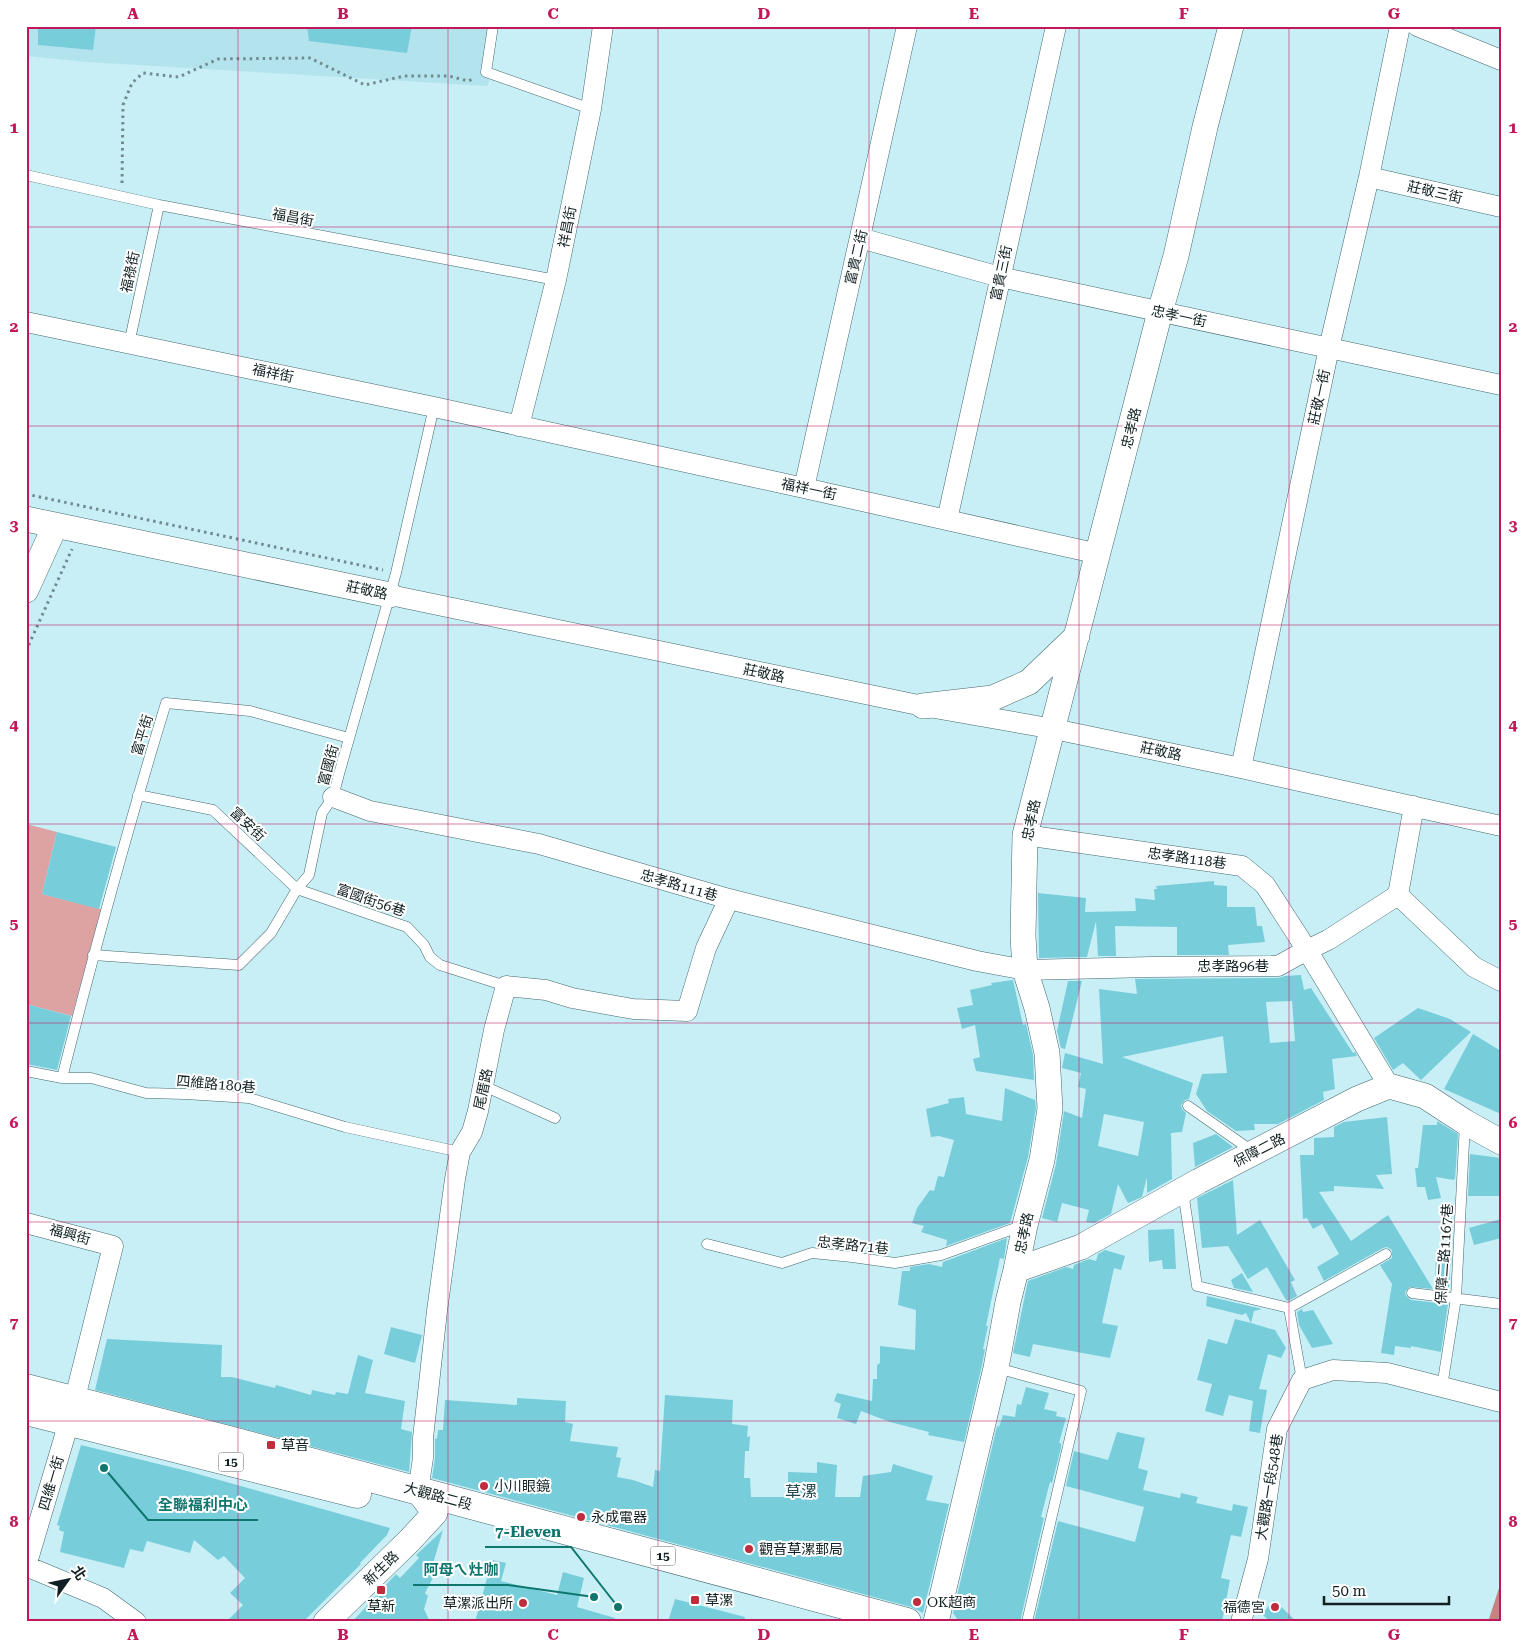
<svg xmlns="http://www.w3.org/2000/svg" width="1527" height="1648" viewBox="0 0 1527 1648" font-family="'Roboto Serif','Noto Sans TC',serif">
<rect width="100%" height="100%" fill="#c8eff6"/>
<path fill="#b3e4ed" d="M26,26H496L488,86L87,62L26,56Z"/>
<path fill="#dda3a2" d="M26,824L57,832L42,894L101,909L72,1016L26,1004Z"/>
<path fill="#c78382" d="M1501,1582V1622H1488Z"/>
<path fill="#78cddb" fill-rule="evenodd" d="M38,26H96L93,50L38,45Z
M307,26H412L407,53L309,41Z
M57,832L116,847L99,909L42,894Z
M1214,881V885L1227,886V907H1255L1257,926H1262L1265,942L1228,945L1229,955H1177V927L1115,926L1116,956H1098L1096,921L1087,957L1039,958L1038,893L1086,898L1085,912L1136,911L1135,898L1155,900L1154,889H1157L1156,886Z
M1301,975L1304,990L1311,988L1353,1053L1355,1052L1357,1056L1332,1059L1335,1089L1323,1092L1324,1100L1278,1124H1254L1255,1130L1236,1131L1207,1111L1196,1094L1202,1074L1227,1073L1223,1036L1122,1057L1193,1083L1189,1099L1185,1100L1181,1105L1182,1109L1186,1113L1182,1132L1171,1133L1172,1179L1147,1193V1177L1142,1197L1128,1203L1118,1184L1111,1214L1094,1223L1086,1222L1089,1210L1062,1203L1057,1222L1042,1218L1056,1164L1064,1111L1082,1118L1086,1089L1078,1087L1081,1073L1062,1068L1065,1053L1103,1064L1099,989L1137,994L1135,979L1278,978L1285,976ZM1292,1001L1295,1041L1270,1043L1266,1002ZM1104,1114L1144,1122L1138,1156L1098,1146Z
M1013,980L1023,1025L1026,1024L1033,1055L1034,1080L976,1071L973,1059L980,1057L975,1025L962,1029L957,1008L973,1005L970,990L992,985L991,983Z
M1068,981H1082L1065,1049L1061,1048L1057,1031Z
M26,1004L71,1016L57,1070L26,1064Z
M1418,1008L1450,1019L1471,1032L1421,1080L1403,1063L1393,1070L1374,1038Z
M1473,1034L1501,1051V1114L1444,1089Z
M1005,1088L1035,1100L1036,1108L1028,1157L1012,1216L1010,1223L946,1246L947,1240L921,1232L924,1226L912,1223L917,1208L930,1190L934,1191L938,1176L944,1177L954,1140L939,1136L931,1137L926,1109L949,1103L948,1099L964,1097L966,1114L1002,1121Z
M1387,1117L1392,1174L1376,1175L1384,1189L1334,1186V1191L1319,1192L1351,1241L1388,1215L1433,1289L1410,1287L1405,1292L1406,1296L1411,1300L1448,1304L1441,1352L1411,1346V1348L1395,1346L1394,1355L1381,1353L1392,1284L1380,1265L1392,1258V1250L1387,1247L1383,1248L1324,1281L1317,1267L1339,1254L1322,1224L1313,1229L1307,1218L1303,1219L1300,1155H1314V1138L1334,1137V1127L1344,1122Z
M1437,1121L1458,1134L1455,1180L1454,1178V1180L1436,1177L1441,1198L1428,1200L1425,1187H1417L1415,1168H1418L1423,1125H1437Z
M1216,1134L1233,1147L1195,1167L1193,1143Z
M1470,1154L1501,1158V1196H1468Z
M1233,1180L1237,1235L1260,1220L1295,1280L1291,1282L1297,1296L1288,1301L1286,1300L1267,1267L1248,1279L1228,1246L1202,1248L1197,1198Z
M1501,1219V1238L1474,1245L1469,1228Z
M1174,1229L1176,1269H1163L1162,1260L1149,1262L1148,1230Z
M1007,1238L1004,1259L1000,1258L986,1326H988L983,1349H985L982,1365L964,1442L928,1435L929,1432L890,1422L861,1411L856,1424L837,1418L841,1404L834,1401L837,1393L872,1401L873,1379H877V1365L880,1363V1346L915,1350L916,1310L898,1305L902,1271H910V1267L929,1264L942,1267L943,1262Z
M1105,1250L1125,1256L1121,1270L1114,1268L1102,1323L1118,1326L1110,1358L1033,1344L1030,1357L1013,1353L1028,1281L1066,1267L1073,1269L1074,1265L1089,1259L1096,1261L1098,1254Z
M1436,1252H1451L1449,1291L1435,1289Z
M1242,1273L1253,1292L1234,1288L1231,1280Z
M1207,1296L1262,1309L1254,1311L1251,1323L1275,1330L1286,1348L1281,1358L1268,1354L1259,1389L1267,1390L1260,1433L1249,1431L1253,1401L1229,1395L1223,1416L1205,1411L1212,1384L1197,1380L1208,1339L1227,1344L1235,1319L1251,1323L1246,1313L1242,1315L1206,1306Z
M1302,1309L1303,1312L1313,1310L1333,1344L1312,1348L1299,1325L1297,1312Z
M391,1327L422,1335L415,1363L384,1354Z
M107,1339L222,1345L221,1377H232L275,1388L276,1385L311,1395L312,1390L335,1395L336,1392L348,1394L358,1355L373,1360L365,1393L405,1401L401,1429L412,1432L409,1472L95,1390Z
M1026,1387L1049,1393L1044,1409L1057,1412L1056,1416L1066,1418L1059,1443H1061V1448L1052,1483L1050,1482L1041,1517L1044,1518L1020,1622H966L958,1620L953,1613L997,1426L999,1427L1003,1415L1015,1417L1017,1404L1021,1405Z
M665,1395L733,1400L732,1424L748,1426L747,1437L750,1436L749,1451H745L744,1478H750L751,1497H788V1472L817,1473V1462L837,1465L835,1497H860L863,1476L891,1472L893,1464L933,1476L926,1500L949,1504L923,1613L911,1607L432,1478L435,1458V1438L437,1439L438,1430H443L445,1400L517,1405V1398L566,1401L565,1422L573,1424L570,1441L618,1447L616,1457L621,1458L617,1477L633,1480L653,1487L655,1470L660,1471Z
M1117,1432L1145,1438L1138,1468L1148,1471L1143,1490L1180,1498L1181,1493L1198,1497L1196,1503L1232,1511L1233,1504L1248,1507L1241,1537L1231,1535L1221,1578L1230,1580L1222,1622H1034L1058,1521L1135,1542L1144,1507L1066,1486L1074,1451L1108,1460Z
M81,1445L187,1471L390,1528L387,1535L360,1563L361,1564L303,1622H226L243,1605L230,1593L245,1578L224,1556L218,1560L194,1540L190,1553L147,1541L143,1552L130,1549L124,1568L60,1552L64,1532L59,1530L60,1526L57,1525Z
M443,1530L431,1570L435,1574L425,1593L428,1596L424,1609L430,1622H352L396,1574L400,1578L419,1558L416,1555Z
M492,1560L506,1563L501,1581L557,1595L563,1572L584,1578L577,1607L615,1618L614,1622H475Z
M675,1599L745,1617L744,1622H668Z
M1274,1600L1297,1622H1270L1262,1614Z"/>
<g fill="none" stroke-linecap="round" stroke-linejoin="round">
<g stroke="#44676e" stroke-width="11">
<path id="service" d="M493,26L486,72L591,109
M26,175L159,205L556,280
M129,344L159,205
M138,795L213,810L297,889L407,927L424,945L430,957L440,965L506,986
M93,955L239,965L271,933L297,889L309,875L322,813L333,797L339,774L396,573L434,407
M26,1071L62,1078H91L146,1093L185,1094L249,1098L345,1127L460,1152
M62,1078C94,952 128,827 166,703L250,711L349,738
M484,1086L555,1118
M1188,1106L1252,1151
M1183,1191L1197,1286L1289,1308
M707,1244L782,1263L812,1253L852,1257L895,1263L941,1255L1024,1225
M1412,1293L1501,1304
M1289,1308L1386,1254
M1289,1308L1302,1380
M997,1368L1081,1391L1027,1622
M1442,1387L1456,1298L1465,1123"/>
</g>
<g stroke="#44676e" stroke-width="21">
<path id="minor" d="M1417,26L1501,60
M1369,177L1501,207
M860,238L1000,277L1501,385
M26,322L434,407L804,488L1099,554
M519,426L556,280L591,109L603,26
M804,488L907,26
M947,520L1056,26
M390,595L923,706L1054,729L1241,768L1501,826
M1241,768L1329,348L1369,177L1400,26
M333,797L370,811L539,844L729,899L977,961L1025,970L1151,967L1278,966L1307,950L1389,1086
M1025,835L1242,866L1265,885L1307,950L1328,940L1398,895L1414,806
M1398,895L1474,967L1501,981
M26,1223L113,1246L69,1422L26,1566
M418,1491L423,1458V1438L437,1311L455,1179L460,1152L472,1132L478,1111L494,1030L506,986L546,990L572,998L633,1009L687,1011L706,948L729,899
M26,1566L103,1598L136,1622
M1241,1622L1258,1559L1277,1429L1302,1380L1333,1370L1387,1373L1501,1402"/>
</g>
<g stroke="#44676e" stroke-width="26">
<path id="tertiary" d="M26,519L390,595
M26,590L55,526
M923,706L993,698L1029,682L1077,636
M1016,1270L1081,1247L1199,1181L1357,1099L1389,1086L1425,1096L1465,1122L1501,1142
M326,1622L410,1540L435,1513L418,1491
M936,1622L996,1368L1008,1302L1016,1270L1025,1225L1042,1160L1050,1109L1047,1053L1037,1008L1025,970L1023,936L1025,835L1160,312L1176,256L1205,127L1231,26"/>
</g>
<g stroke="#44676e" stroke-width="29">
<path id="primary" d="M26,1388L229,1440L907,1622
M26,1411L357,1494"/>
</g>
<path stroke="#708b90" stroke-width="3" stroke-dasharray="2.5 4" stroke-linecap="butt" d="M122,183L123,105L132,83L143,73L179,77L218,59L310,58L365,85L404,76H449L468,81L475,78
M26,494L383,570
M26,651L72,549"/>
<use href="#service" stroke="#fff" stroke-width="10"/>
<use href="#minor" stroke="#fff" stroke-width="20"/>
<use href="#tertiary" stroke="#fff" stroke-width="25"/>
<use href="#primary" stroke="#fff" stroke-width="28"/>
</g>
<path fill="none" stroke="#c2185b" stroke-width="1" stroke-opacity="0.55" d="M238,26V1622M448,26V1622M658,26V1622M869,26V1622M1079,26V1622M1289,26V1622M26,227H1501M26,426H1501M26,625H1501M26,824H1501M26,1023H1501M26,1222H1501M26,1421H1501"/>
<g fill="#be2d3c" stroke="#fff" stroke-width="2">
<rect x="266" y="1440" width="10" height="10" rx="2.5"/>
<circle cx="484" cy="1486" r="5"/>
<circle cx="581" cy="1517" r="5"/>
<circle cx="749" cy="1549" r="5"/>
<rect x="376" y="1585" width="10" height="10" rx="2.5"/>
<rect x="690" y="1595" width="10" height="10" rx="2.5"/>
<circle cx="917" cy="1602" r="5"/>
<circle cx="523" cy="1603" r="5"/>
<circle cx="1275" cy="1607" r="5"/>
</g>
<g text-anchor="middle" stroke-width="4" stroke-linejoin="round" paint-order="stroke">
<g fill="#fff" stroke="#586364" stroke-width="1">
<rect x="218.5" y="1452.5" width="25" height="19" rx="4"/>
<rect x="650.5" y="1546.5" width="25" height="19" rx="4"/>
</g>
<g font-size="12" font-weight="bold" fill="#112022">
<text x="231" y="1466">15</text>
<text x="663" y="1560">15</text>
</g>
<g font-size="14" fill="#112022" stroke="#fff">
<text transform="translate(1435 192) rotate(13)" y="5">莊敬三街</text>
<text transform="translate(293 217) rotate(11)" y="5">福昌街</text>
<text transform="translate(567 227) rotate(-79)" y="5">祥昌街</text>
<text transform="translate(856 257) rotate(-77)" y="5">富貴二街</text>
<text transform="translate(130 272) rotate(-78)" y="5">福祿街</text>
<text transform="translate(1001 273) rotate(-78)" y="5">富貴三街</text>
<text transform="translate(1179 316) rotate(12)" y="5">忠孝一街</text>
<text transform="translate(273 373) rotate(12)" y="5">福祥街</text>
<text transform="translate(1319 397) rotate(-78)" y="5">莊敬一街</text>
<text transform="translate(1131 428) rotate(-76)" y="5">忠孝路</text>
<text transform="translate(809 489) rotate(12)" y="5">福祥一街</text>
<text transform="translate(367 590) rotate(12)" y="5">莊敬路</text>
<text transform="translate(764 673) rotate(12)" y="5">莊敬路</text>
<text transform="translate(142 735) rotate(-73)" y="5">富平街</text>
<text transform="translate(1161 751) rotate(12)" y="5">莊敬路</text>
<text transform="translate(328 765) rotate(-75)" y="5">富國街</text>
<text transform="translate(1031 820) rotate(-78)" y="5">忠孝路</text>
<text transform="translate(248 824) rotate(43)" y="5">富安街</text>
<text transform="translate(1187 858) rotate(8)" y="5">忠孝路118巷</text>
<text transform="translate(679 885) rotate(16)" y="5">忠孝路111巷</text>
<text transform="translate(371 900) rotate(19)" y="5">富國街56巷</text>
<text x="1233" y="971">忠孝路96巷</text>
<text transform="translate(216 1084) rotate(5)" y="5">四維路180巷</text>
<text transform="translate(483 1089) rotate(-78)" y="5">尾厝路</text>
<text transform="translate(1259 1150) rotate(-27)" y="5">保障二路</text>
<text transform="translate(1024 1233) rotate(-78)" y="5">忠孝路</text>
<text transform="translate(70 1234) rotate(15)" y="5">福興街</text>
<text transform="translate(853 1245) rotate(6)" y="5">忠孝路71巷</text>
<text transform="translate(1444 1254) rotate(-86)" y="5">保障二路1167巷</text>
<text transform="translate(51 1483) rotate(-74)" y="5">四維一街</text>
<text transform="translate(1269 1487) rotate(-81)" y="5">大觀路一段548巷</text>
<text transform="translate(438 1496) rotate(15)" y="5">大觀路二段</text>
<text transform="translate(381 1568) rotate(-44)" y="5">新生路</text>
</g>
<g font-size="14" fill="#112022" stroke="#fff" text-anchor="start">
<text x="281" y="1450">草音</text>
<text x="494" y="1491">小川眼鏡</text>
<text x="591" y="1522">永成電器</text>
<text x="759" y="1554">觀音草漯郵局</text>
<text x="705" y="1605">草漯</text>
<text x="927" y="1607">OK超商</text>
<text x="513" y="1608" text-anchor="end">草漯派出所</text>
<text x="381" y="1611" text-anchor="middle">草新</text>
<text x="1265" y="1612" text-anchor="end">福德宮</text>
</g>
<g font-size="16" fill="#26494f" stroke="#fff">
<text x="801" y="1497">草漯</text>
</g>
</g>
<path fill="none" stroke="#0f766e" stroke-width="2" d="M104 1468L148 1520H258M618 1607L571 1547H485M594 1597L508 1585H413"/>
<g fill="#0f766e" stroke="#fff" stroke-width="2">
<circle cx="104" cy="1468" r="5"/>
<circle cx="618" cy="1607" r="5"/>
<circle cx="594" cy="1597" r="5"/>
</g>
<g font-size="15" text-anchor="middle" font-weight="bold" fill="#0f766e" stroke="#fff" stroke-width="4" stroke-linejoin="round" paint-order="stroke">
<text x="203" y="1510">全聯福利中心</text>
<text x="528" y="1537">7-Eleven</text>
<text x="461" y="1575">阿母ㄟ灶咖</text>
</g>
<rect width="1527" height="1648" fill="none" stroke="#ffffff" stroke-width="55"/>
<g transform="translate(68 1580) rotate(57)" stroke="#ffffff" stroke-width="4" paint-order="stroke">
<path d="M0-4L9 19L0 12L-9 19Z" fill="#112022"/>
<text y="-8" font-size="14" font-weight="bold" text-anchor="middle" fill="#112022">北</text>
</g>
<path d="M1324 1596v8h125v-8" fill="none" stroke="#112022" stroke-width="2.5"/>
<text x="1332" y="1596" font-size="15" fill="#112022" stroke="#ffffff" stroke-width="4" paint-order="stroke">50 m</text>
<rect x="28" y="28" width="1472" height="1592" fill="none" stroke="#c2185b" stroke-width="2"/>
<g font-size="16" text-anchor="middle" font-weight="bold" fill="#c2185b">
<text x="133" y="19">A</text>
<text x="343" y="19">B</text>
<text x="553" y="19">C</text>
<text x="764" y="19">D</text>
<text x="974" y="19">E</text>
<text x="1184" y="19">F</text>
<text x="1394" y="19">G</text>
<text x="14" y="133">1</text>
<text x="1513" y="133">1</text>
<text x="14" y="332">2</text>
<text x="1513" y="332">2</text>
<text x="14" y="531">3</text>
<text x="1513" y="531">3</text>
<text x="14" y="730">4</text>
<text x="1513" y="730">4</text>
<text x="14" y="929">5</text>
<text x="1513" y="929">5</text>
<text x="14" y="1128">6</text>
<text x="1513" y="1128">6</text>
<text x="14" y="1328">7</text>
<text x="1513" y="1328">7</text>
<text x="14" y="1527">8</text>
<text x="1513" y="1527">8</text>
<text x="133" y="1640">A</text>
<text x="343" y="1640">B</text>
<text x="553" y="1640">C</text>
<text x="764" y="1640">D</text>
<text x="974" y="1640">E</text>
<text x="1184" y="1640">F</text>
<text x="1394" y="1640">G</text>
</g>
</svg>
